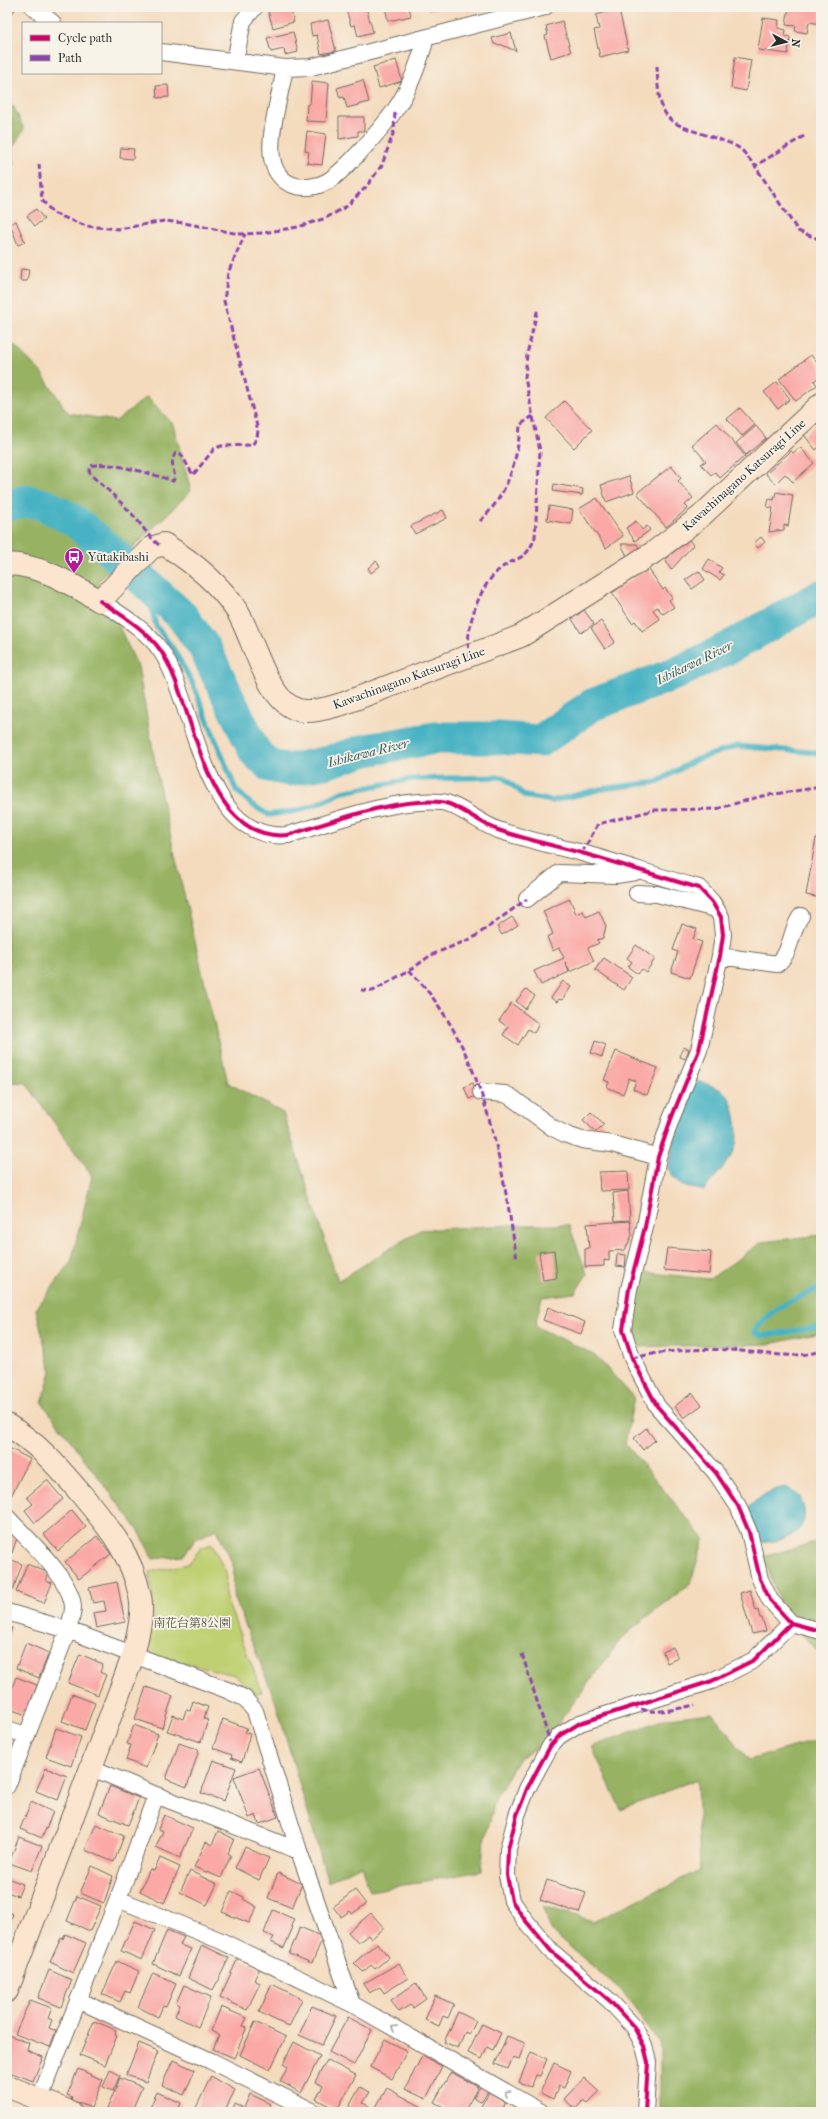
<svg xmlns="http://www.w3.org/2000/svg" width="828" height="2119" viewBox="0 0 828 2119" font-family="'IM FELL French Canon','Noto Serif JP',serif">
<rect width="100%" height="100%" fill="#f7f3e8"/>
<filter id="ink" filterUnits="userSpaceOnUse"><feTurbulence type="fractalNoise" baseFrequency=".025" numOctaves="2"/><feDisplacementMap in="SourceGraphic" scale="8" xChannelSelector="R" yChannelSelector="G"/><feConvolveMatrix kernelMatrix="1 2 1 2 8 2 1 2 1" color-interpolation-filters="sRGB"/></filter>
<filter id="wash" filterUnits="userSpaceOnUse"><feTurbulence type="fractalNoise" baseFrequency=".012" numOctaves="4" result="noise"/><feDisplacementMap in="SourceGraphic" scale="16" xChannelSelector="R" yChannelSelector="G"/><feGaussianBlur stdDeviation="0.9" result="paint"/><feColorMatrix in="noise" values="0 0 0 0 0 0 0 0 0 0 0 0 0 0 0 0 0 1.4 0 .05"/><feComposite in="paint" operator="in"/></filter>
<g filter="url(#wash)">
<rect width="100%" height="100%" fill="#f4dbbe"/>
<path fill="#bfd072" stroke="#757e4e" d="M212,1544L226,1573L225,1596L262,1692L255,1693L235,1675L153,1655L148,1647C153,1618 154,1601 149,1572L188,1564L201,1548Z"/>
<path fill="#97b264" stroke="#616e48" d="M7,103L14,107L24,129L12,149L14,165L7,180Z
M7,338L40,371L68,413L116,421L147,397L173,424L191,491L98,582L138,667L161,795L228,1083L283,1113L338,1281L420,1230L509,1225H569L587,1274L575,1293L542,1297L535,1326L595,1355L634,1398L625,1443L704,1539L690,1584L643,1620L622,1638L542,1745L519,1758L496,1797L483,1848L482,1871L370,1891L361,1865L328,1882L275,1700L233,1594L234,1568L217,1529L196,1539L183,1556L153,1559L139,1531L42,1403L51,1371L36,1309L71,1262L92,1176L26,1083L7,1082Z
M821,1235V1333L769,1344L634,1347L629,1326L641,1272L710,1279L762,1242Z
M821,1540V1655L791,1623L780,1604L764,1557Z
M712,1713L749,1760L821,1739V2112H660V2044L621,1990L552,1932L542,1906L594,1921L700,1870L697,1779L621,1810L592,1747L667,1718Z"/>
<path fill="#46b2c3" stroke="#386e77" d="M694,1080C703,1083 721,1087 727,1095C735,1105 740,1136 735,1148C732,1159 712,1180 704,1190C683,1187 679,1188 668,1168L677,1125Z
M785,1487C797,1492 802,1496 804,1509C808,1537 778,1542 756,1543L746,1510C758,1498 768,1490 785,1487Z"/>
<g fill="none" stroke-linecap="round" stroke-linejoin="round">
<path stroke="#46b2c3" stroke-width="5.5" d="M145,582L156,626L174,650L192,682L236,790L251,804L269,815L296,811L317,804L342,792L412,779L503,777L525,796L552,801L601,789L657,782L695,760L737,746L821,753
M821,1288C796,1298 769,1308 754,1332L760,1336L821,1327"/>
<path stroke="#46b2c3" stroke-width="33" d="M7,505L28,501L45,505L75,521L106,547L182,616L204,647L255,752L270,766L289,770L328,762L366,750L435,738H498L540,741L592,705L677,673L730,647L821,596"/>
</g>
<g id="blocks">
<path fill="#faa9a6" d="M7,7L15,10L7,19Z
M275,7H290L294,22L273,28L268,11Z
M353,7H366L373,32L358,36L355,25L351,26L346,9Z
M385,7H409L411,16L388,21Z
M427,7H444V8L428,11Z
M467,7H482L468,11Z
M789,7H821V24L809,22L807,33L795,31L796,26L786,25Z
M619,9L628,50L600,57L594,30L599,29L596,15Z
M763,18L779,20L778,28L786,30L785,36L790,37L788,54L758,50Z
M328,20L336,51L321,54L317,35L312,36L310,24Z
M562,21L571,52L551,58L545,36L548,35L546,26Z
M293,32L298,52L285,55L284,49L271,52L267,38Z
M511,33L516,51L502,45L494,44L492,38Z
M735,57L751,60L746,91L731,88Z
M396,60L402,81L379,88L373,67Z
M363,80L369,102L347,108L344,97L340,98L337,88Z
M312,81L329,83L326,122L306,121L307,104H310Z
M168,85L169,97L157,98L156,86Z
M339,117H364V131H358V136L339,139Z
M307,131L326,134L322,165L307,163L309,152L305,151Z
M121,148L134,149L133,159L120,158Z
M36,209L44,219L35,226L27,216Z
M16,221L25,242L18,245L10,224Z
M21,269L29,270L27,281H20Z
M811,355L821,368V376L814,381L817,385L796,401L779,379Z
M777,382L790,399L778,409L764,392Z
M564,401L592,430L574,448L546,418Z
M740,408L755,425L742,436L727,419Z
M821,420V445L816,450L804,435Z
M717,423L745,456L720,478L715,472L711,475L701,464L706,461L692,445Z
M756,426L766,438L746,455L736,443Z
M800,447L814,463L793,482L785,474L775,484L766,474L791,451L793,453Z
M671,466L681,478L678,481L693,498L685,505L688,508L666,527L637,493Z
M629,476L634,492L606,502L601,485Z
M554,484L583,489L582,495L553,491Z
M776,492L793,495L788,526L784,525V530L769,532L773,508L767,507L769,499L774,500Z
M597,498L623,536L606,548L579,509Z
M549,506L573,510L571,524L547,520Z
M443,510L447,518L415,534L411,526Z
M636,521L642,530L647,526L650,530L635,541L626,528Z
M761,537L765,542L758,548L754,543Z
M689,540L693,545L671,570L665,559Z
M621,544H637L640,550L627,556Z
M709,559L722,568L719,572L724,575L720,580L703,569Z
M376,561L380,566L371,573L368,568Z
M648,568L663,590L665,588L672,598L669,600L674,607L663,614L657,607L653,610L660,619L642,631L635,621L632,623L612,593Z
M699,571L705,580L692,589L685,580Z
M584,610L594,624L581,633L572,619Z
M601,621L615,642L605,649L591,628Z
M816,838L821,839V898L806,895Z
M570,899L576,914L583,911L586,917L599,911L606,926L603,938L597,940L599,943L588,948L594,961L570,972L565,962L569,972L541,985L534,971L564,958L559,948L553,951L547,937L553,934L543,911Z
M512,917L518,925L502,935L497,927Z
M682,924L697,929L693,939L702,942L690,978L671,972L678,952L673,950Z
M636,945L655,959L646,972L642,969L638,974L628,967L632,962L627,958Z
M604,958L632,977L624,990L595,970Z
M563,981L571,987L562,1000L559,999L557,1002L551,998Z
M526,989L535,996L525,1009L516,1001Z
M511,1003L539,1024L534,1033L528,1029L518,1045L503,1035L508,1027L499,1021Z
M595,1041L606,1045L602,1057L591,1053Z
M683,1047L689,1049L686,1059L680,1057Z
M616,1051L658,1068L647,1095L633,1089L636,1081L629,1078L623,1094L607,1087L609,1082L604,1080Z
M473,1083L478,1095L469,1099L464,1087Z
M591,1112L604,1124L596,1132L583,1120Z
M628,1171L629,1190L600,1191L599,1172Z
M628,1191L630,1220L615,1221L613,1193Z
M630,1221L632,1235L625,1250L609,1251V1261L604,1260V1266L585,1267V1249L589,1248L587,1224Z
M667,1248L711,1252L709,1274L664,1270Z
M554,1250L557,1278L543,1280L539,1252Z
M617,1254L626,1255L625,1267L616,1266Z
M548,1307L585,1322L581,1334L543,1320Z
M692,1393L702,1405L684,1418L675,1406Z
M646,1428L655,1440L643,1450L634,1438Z
M7,1447L30,1459L11,1496L7,1494Z
M47,1480L63,1499L35,1523L25,1510L33,1504L27,1497Z
M72,1510L86,1527L58,1551L44,1534Z
M7,1526L18,1535L12,1553L7,1552Z
M97,1536L111,1554L79,1579L65,1562Z
M7,1558L22,1564L13,1590L7,1588Z
M27,1564L49,1573L46,1581L52,1583L44,1603L16,1592Z
M117,1582L125,1622L96,1628L93,1613L106,1611L104,1601L93,1603L89,1588Z
M750,1590L756,1611L758,1610L760,1618H762L766,1631L752,1634L740,1593Z
M7,1626L12,1628L7,1641Z
M26,1643L49,1653L39,1678L16,1668Z
M673,1647L678,1658L667,1663L663,1652Z
M80,1654L103,1664L100,1672L106,1675L98,1695L68,1683Z
M16,1677L37,1685L26,1715L7,1708V1702Z
M146,1687L173,1696L162,1728L135,1719Z
M72,1694L95,1703L85,1730L62,1721Z
M193,1701L208,1707L204,1718L208,1720L201,1742L167,1731L173,1715L183,1719L186,1710L190,1711Z
M223,1719L247,1728L245,1732L250,1734L242,1762L231,1758L232,1755L213,1748Z
M134,1725L158,1734L146,1768L126,1760L131,1745L127,1744Z
M56,1728L81,1737L71,1766L46,1757Z
M179,1743L199,1750L187,1787L166,1779Z
M213,1760L236,1768L224,1801L201,1793Z
M46,1768L67,1776L58,1800L36,1791Z
M259,1768L278,1817L259,1824L256,1815L249,1818L234,1777Z
M110,1786L139,1798L128,1825L99,1813Z
M31,1802L53,1812L42,1838L20,1829Z
M164,1815L193,1828L180,1858L156,1847L163,1831L158,1829Z
M96,1824L124,1836L114,1862L85,1850Z
M218,1831L234,1839L228,1853L231,1855L221,1878L194,1867L206,1842L212,1845Z
M19,1837L42,1846L32,1871L9,1863Z
M245,1847L269,1858L259,1880L235,1868Z
M160,1858L180,1867L164,1903L140,1891L150,1869L154,1871Z
M92,1866L113,1876L104,1903L80,1893Z
M190,1871L217,1884L207,1905L180,1892Z
M278,1873L302,1884L292,1908L268,1898Z
M7,1878L23,1884L18,1896L7,1892Z
M547,1880L586,1893L579,1913L540,1900Z
M355,1890L366,1904L352,1914L350,1911L341,1917L333,1907Z
M231,1891L244,1897L243,1899L257,1907L249,1923L222,1912Z
M77,1896L101,1906L90,1931L67,1921Z
M273,1910L294,1919L291,1926L293,1927L284,1948L271,1942L274,1937L264,1933Z
M7,1911L13,1914L7,1929Z
M371,1913L384,1928L371,1939L368,1935L358,1943L348,1932Z
M135,1921L155,1930L142,1960L121,1951Z
M300,1927L323,1937L312,1963L289,1954Z
M167,1930L184,1937L180,1945L191,1949L179,1976L153,1964Z
M65,1934L86,1943L73,1973L50,1962L61,1938L63,1939Z
M377,1943L389,1957L375,1969L371,1965L363,1972L354,1963Z
M202,1945L229,1958L213,1990L188,1978Z
M238,1958L260,1968L254,1980L260,1983L247,2010L220,1997Z
M117,1961L139,1971L130,1993L125,1991L120,2002L102,1994Z
M399,1963L408,1978L384,1993L380,1987L369,1993L363,1984Z
M49,1970L72,1980L61,2007L38,1998Z
M153,1973L176,1984L166,2007L163,2006L158,2017L138,2007Z
M416,1983L426,1999L413,2008L410,2005L399,2012L391,2000Z
M272,1984L302,1999L289,2027L259,2012Z
M184,1985L211,1997L198,2027L175,2016L180,2005L176,2003Z
M435,1996L454,2004L448,2018L443,2016L439,2026L425,2020Z
M30,2000L52,2008L48,2018L52,2020L49,2028L56,2031L50,2047L15,2034Z
M312,2006L336,2016L322,2045L299,2035Z
M221,2007L247,2018L243,2026L247,2027L234,2058L213,2049L219,2035L211,2031Z
M458,2012L476,2021L470,2034L465,2032L458,2048L444,2042Z
M348,2017L372,2030L354,2065L329,2052Z
M94,2021L116,2030L115,2035L117,2036L105,2065L80,2055Z
M255,2022L286,2037L270,2070L240,2055Z
M482,2024L501,2033L493,2050L487,2047L482,2059L468,2053Z
M8,2035L29,2043L27,2050L43,2057L33,2081L7,2071L9,2066L7,2065Z
M507,2036L525,2043L519,2059L513,2057L508,2069L495,2064Z
M385,2039L407,2051L392,2079L370,2067Z
M294,2042L320,2056L301,2093L280,2081L288,2067L283,2064Z
M139,2043L158,2051L146,2082L126,2075Z
M531,2052L547,2059L540,2076L536,2075L531,2087L519,2082Z
M422,2056L442,2066L426,2099L405,2089Z
M173,2060L195,2070L184,2095L162,2085Z
M327,2060L356,2075L337,2110L316,2099L323,2086L315,2082Z
M554,2063L571,2071L564,2088L559,2086L553,2099L540,2093Z
M78,2069L103,2080L91,2108L71,2100L72,2097L67,2095Z
M110,2070L120,2075L113,2091L103,2087Z
M451,2072L478,2087L464,2112H452L434,2102Z
M211,2076L235,2090L224,2112H206L196,2108Z
M120,2078L142,2087L133,2108L129,2107L127,2112H114L107,2109Z
M584,2078L599,2092L588,2103L584,2100L575,2109L564,2099Z
M482,2084L489,2089L481,2102L473,2098Z
M360,2087L370,2092L363,2103L370,2107L367,2112H346Z
M387,2088L422,2107L419,2112H373Z
M157,2092L181,2103L177,2112H148Z
M489,2092L506,2102L502,2110L506,2112H478Z
M250,2094L271,2104L268,2112H231L235,2104L244,2108Z"/>
</g>
</g>
<g filter="url(#ink)">
<use href="#blocks" fill-opacity="0" stroke="#71695e" stroke-width="1"/>
<g fill="none" stroke-linecap="round" stroke-linejoin="round">
<g stroke="#71695e" stroke-width="18">
<path id="street" d="M33,7L53,23
M161,52L285,68L311,67L545,7
M235,61L243,21L255,7
M285,68C281,92 268,134 272,158C274,170 281,181 293,185C304,189 318,187 328,181C346,170 382,128 395,110C410,89 419,63 426,38
M100,601C121,615 146,629 161,651C196,703 202,844 288,835C333,822 393,798 441,802C456,803 481,824 498,830C525,839 554,846 582,853C621,864 660,877 699,888L712,902L721,917L723,935L720,956L699,1050L671,1119L658,1157L645,1227L629,1289L623,1330L632,1358L657,1406L716,1473L738,1506L749,1532L760,1579L770,1600L791,1623L821,1631
M637,893L657,894L716,909
M527,899L559,873L616,875L635,872
M720,956L777,964C792,953 790,930 801,916
M481,1092L505,1094L511,1097L553,1128L567,1135L582,1140L612,1144L658,1157
M7,1517C26,1538 72,1579 73,1607C73,1614 70,1623 68,1630L7,1786
M7,1612L68,1630L227,1690L244,1698L255,1711L299,1851L352,2004
M7,1729L26,1735
M92,1768L156,1795
M118,1899L219,1940L352,2004L541,2112
M78,2000L211,2061L314,2112
M40,2098L118,1899L156,1795L299,1851
M645,2112L648,2062L644,2046L634,2027L610,2001L551,1951L525,1920L512,1901L507,1875L508,1849L517,1815L527,1789L541,1763L551,1745L559,1736L580,1723L712,1681L754,1660L791,1623"/>
</g>
<g stroke="#71695e" stroke-width="24">
<path id="secondary" d="M7,564C42,565 71,584 100,601L151,548L164,544C191,561 220,584 237,611C254,637 267,708 304,711C317,712 330,707 342,704L521,636L654,552L700,517L821,404
M7,1425C38,1443 59,1468 82,1495C108,1526 132,1555 140,1596C144,1615 137,1637 133,1656L7,1991
M7,2086L70,2112"/>
</g>
<use href="#street" stroke="#fff" stroke-width="16"/>
<use href="#secondary" stroke="#fbe5cf" stroke-width="22"/>
<path stroke="#8e44ad" stroke-width="3" stroke-dasharray="6 3" stroke-linecap="butt" d="M657,66C658,82 657,104 668,117C679,131 723,137 739,148C745,152 750,161 755,166
M804,136L755,166L798,231L821,240
M39,164L42,200L53,213L86,226L119,229L164,221L184,223L239,234L263,233L298,227L326,218L347,206L366,187L382,165L394,131L395,110
M480,521C507,496 518,461 520,425L533,416
M159,545C147,535 142,525 132,514C119,500 106,488 91,475L89,471L91,466C107,460 156,475 173,481L175,477C173,469 170,459 176,453L181,454L193,475L214,449L221,446L252,445L257,438L258,430L224,301L228,273L245,234
M470,657C463,632 479,585 500,569C518,555 526,562 535,537L540,451L525,378L527,354L538,308
M582,853L598,824L655,810L716,809L762,796L821,787
M409,970C484,1046 501,1159 517,1260
M361,990L373,991L413,968L431,955L473,938L527,899
M632,1358C664,1351 696,1348 729,1350C760,1352 791,1360 821,1351
M522,1654L551,1745
M633,1705C652,1717 674,1709 695,1705"/>
<g stroke="#f7f3e8" stroke-width="6">
<path id="cycleway" d="M100,601C121,615 146,629 161,651C196,703 202,844 288,835C333,822 393,798 441,802C456,803 481,824 498,830C525,839 554,846 582,853C621,864 660,877 699,888L712,902L721,917L723,935L720,956L699,1050L671,1119L658,1157L645,1227L629,1289L623,1330L632,1358L657,1406L716,1473L738,1506L749,1532L760,1579L770,1600L791,1623L821,1631
M645,2112L648,2062L644,2046L634,2027L610,2001L551,1951L525,1920L512,1901L507,1875L508,1849L517,1815L527,1789L541,1763L551,1745L559,1736L580,1723L712,1681L754,1660L791,1623"/>
</g>
<use href="#cycleway" stroke="#d6006c" stroke-width="4"/>
</g>
<defs><path id="oneway-chevron" d="M-2-3.5L2.5 0L-2 3.5" fill="none" stroke-width="1.6" stroke-linecap="round" stroke-linejoin="round"/></defs>
<g stroke="#a0a0a0">
<use href="#oneway-chevron" transform="translate(394 2028) rotate(-150)"/>
<use href="#oneway-chevron" transform="translate(507 2093) rotate(-150)"/>
</g>
</g>
<defs>
<g id="bus-pin" transform="scale(1)"><path d="M0 17L-7.5 6A9.5 9.5 0 1 1 7.5 6Z" fill="#b5179e" stroke="#f7f3e8"/><path d="M-5-6H5V4H4V6H2V4H-2V6H-4V4H-5ZM-3.5-4V0h7V-4ZM-3.5 1.2v1.5H-2V1.2ZM2 1.2v1.5H3.5V1.2Z" fill="#fff"/></g>
</defs>
<g fill-rule="evenodd">
<use href="#bus-pin" x="74" y="557"/>
</g>
<g text-anchor="middle" stroke-width="3.5" stroke-linejoin="round" paint-order="stroke">
<g font-size="12" fill="#2b2b2b" stroke="#f7f3e8">
<text transform="translate(744 475) rotate(-42)" y="4">Kawachinagano Katsuragi Line</text>
<text transform="translate(409 678) rotate(-20)" y="4">Kawachinagano Katsuragi Line</text>
</g>
<g font-size="12" fill="#2b2b2b" stroke="#f7f3e8" text-anchor="start">
<text x="88" y="561">Yūtakibashi</text>
</g>
<g font-size="12" fill="#50543d" stroke="#f7f3e8">
<text x="192" y="1627">南花台第8公園</text>
</g>
<g font-size="13" font-style="italic" fill="#345a60" stroke="#f7f3e8">
<text transform="translate(694 662) rotate(-26)" y="5">Ishikawa River</text>
<text transform="translate(368 752) rotate(-14)" y="5">Ishikawa River</text>
</g>
</g>
<rect width="828" height="2119" fill="none" stroke="#f7f3e8" stroke-width="24"/>
<rect x="22" y="22" width="140" height="52" fill="#f7f3e8" stroke="#a5a39c"/>
<rect x="30" y="35" width="20" height="6" fill="#d6006c" stroke="#a5a39c"/>
<text x="58" y="42" font-size="12" fill="#2b2b2b">Cycle path</text>
<rect x="30" y="55" width="20" height="6" fill="#8e44ad" stroke="#a5a39c"/>
<text x="58" y="62" font-size="12" fill="#2b2b2b">Path</text>
<g transform="translate(786 42) rotate(97)" stroke="#f7f3e8" stroke-width="3" paint-order="stroke">
<path d="M0-3L7 15L0 10L-7 15Z" fill="#2b2b2b"/>
<text y="-6" font-size="11" font-weight="bold" text-anchor="middle" fill="#2b2b2b">N</text>
</g>
</svg>
